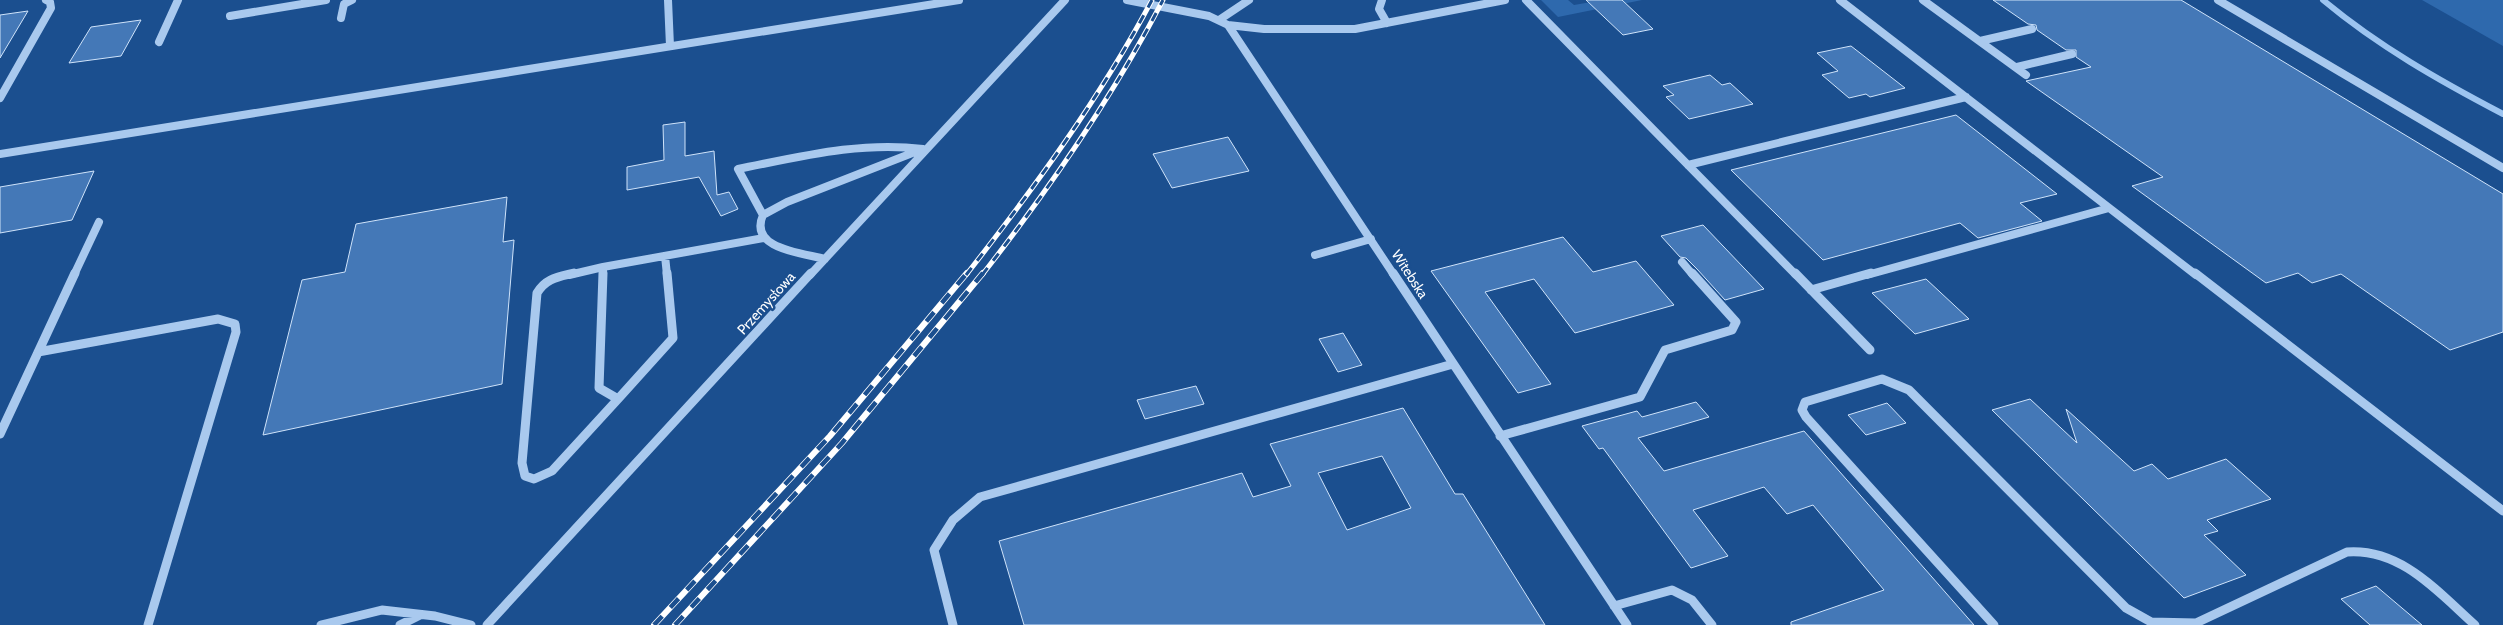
<svg xmlns="http://www.w3.org/2000/svg" width="2503" height="625" viewBox="0 0 2503 625" font-family="Cabin,sans-serif">
<rect width="100%" height="100%" fill="#1b4f8f"/>
<path fill="#2e69ad" d="M1541,0H1568L1574,5L1603,0H1642L1558,17Z
M2422,0H2503V46Z"/>
<g fill="none" stroke-linecap="round" stroke-linejoin="round">
<path stroke="#9cc4f0" stroke-width="6" d="M2323,0C2378,46 2440,81 2503,114"/>
</g>
<path fill="#4478b7" stroke="#cfe3fa" fill-rule="evenodd" d="M1586,0H1622L1653,29L1623,35Z
M1993,0H2181L2503,194V332L2450,350L2341,274L2312,283L2298,273L2266,283L2132,186L2163,177L2026,81L2091,67L2076,57V50H2066L2037,30L2036,25L2028,24Z
M28,11L0,58V15Z
M141,20L121,56L69,63L91,27Z
M1851,46L1905,88L1870,97L1866,94L1849,98L1822,75L1838,71L1817,53Z
M1710,75L1722,85L1730,83L1753,104L1689,119L1666,97L1674,95L1663,86Z
M1956,115L2057,194L2020,203L2042,221L1978,238L1960,223L1823,260L1731,170Z
M685,122V156L714,151L717,195L729,192L738,209L721,216L699,177L627,190V167L664,160L663,125Z
M1228,137L1249,171L1172,188L1153,154Z
M94,171L72,220L0,233V187Z
M507,197L503,242L514,240L502,384L263,435L302,280L345,272L356,224Z
M1703,225L1764,289L1725,300L1697,269L1686,258L1680,257L1661,236Z
M1563,237L1593,272L1636,261L1674,305L1575,333L1534,279L1485,292L1551,384L1518,393L1431,271Z
M1926,279L1969,319L1915,334L1872,293Z
M1343,333L1362,365L1338,372L1319,339Z
M1196,386L1204,404L1145,419L1137,400Z
M2030,399L2077,443L2066,409L2134,471L2152,464L2168,479L2226,459L2271,499L2207,520L2218,531L2204,535L2246,575L2184,598L1992,410Z
M1696,402L1709,417L1638,438L1664,471L1804,431L1974,625H1791V622L1884,590L1813,505L1787,514L1764,487L1693,510L1728,556L1691,568L1603,448L1599,449L1582,426L1637,411L1642,417Z
M1887,403L1906,423L1866,435L1848,415Z
M1403,408L1455,494H1463L1545,625H1024L999,541L1242,473L1253,497L1291,486L1270,444ZM1382,456L1411,508L1347,530L1318,473Z
M2376,586L2422,625H2370L2341,599Z"/>
<g fill="none" stroke-linecap="round" stroke-linejoin="round">
<path stroke="#a9c9ee" stroke-width="8" d="M668,0L670,46
M1127,0L1209,16L1228,25L1394,275
M1382,0L1379,9L1387,23
M1526,0L1796,275
M1840,0L2196,275
M1923,0L2026,75
M2218,0L2503,168
M230,16L326,0
M341,18L344,4L352,0
M1219,20L1249,0
M1228,25L1264,29H1355L1505,0
M1980,41L2032,29
M159,42L178,0
M2017,67L2072,54
M0,98L51,8L50,2L46,0
M0,154L959,0
M1688,165L1966,97
M763,215L738,169C799,157 860,141 923,149
M1315,255L1371,239
M665,256L667,275
M825,259C803,253 748,249 763,215L787,202L920,150
M1682,262L1693,275
M74,275L99,222
M569,275L603,267
M603,275V267L764,238
M810,275L1065,0
M1867,275L2109,208"/>
<path stroke="#a9c9ee" stroke-width="9" d="M574,273C558,277 546,278 537,293L522,463L525,476L534,479L552,471L618,399
M603,273L599,388L618,399L673,338L667,273
M1393,273L1627,625
M1795,273L1870,350
M2195,273L2503,511
M1811,290L1871,273
M38,352L218,319L235,324L236,332L148,625
M0,434L75,273
M1500,436L1640,397L1665,350L1732,330L1736,322L1692,273
M1614,606L1672,590L1692,600L1712,625
M321,625L382,610L435,616L471,625
M400,625L420,615
M487,625L811,273
M953,625L934,550L953,520L980,497L1453,364
M1994,625L1806,417L1802,410L1805,402L1882,379L1909,390L2126,608L2151,622L2196,623L2347,552C2401,548 2438,592 2475,625"/>
<g stroke="#fff" stroke-width="5">
<path id="rail-far1" d="M966,275C1035,187 1100,98 1152,0
M982,275C1050,188 1112,98 1163,0"/>
</g>
<g stroke="#fff" stroke-width="6">
<path id="rail" d="M654,625L830,436L967,273
M675,625L842,443L983,273"/>
</g>
<use href="#rail-far1" stroke="#1b4f8f" stroke-width="3" stroke-dasharray="9" stroke-linecap="butt"/>
<use href="#rail" stroke="#1b4f8f" stroke-width="4.5" stroke-dasharray="12" stroke-linecap="butt"/>
</g>
<g text-anchor="middle" stroke-width="5" stroke-linejoin="round" paint-order="stroke">
<g font-size="14" fill="#fff" stroke="#1b4f8f">
<text transform="translate(1410 274) rotate(57)" y="5">Witebska</text>
<text transform="translate(766 303) rotate(-48)" y="5">Przemysłowa</text>
</g>
</g>
</svg>
